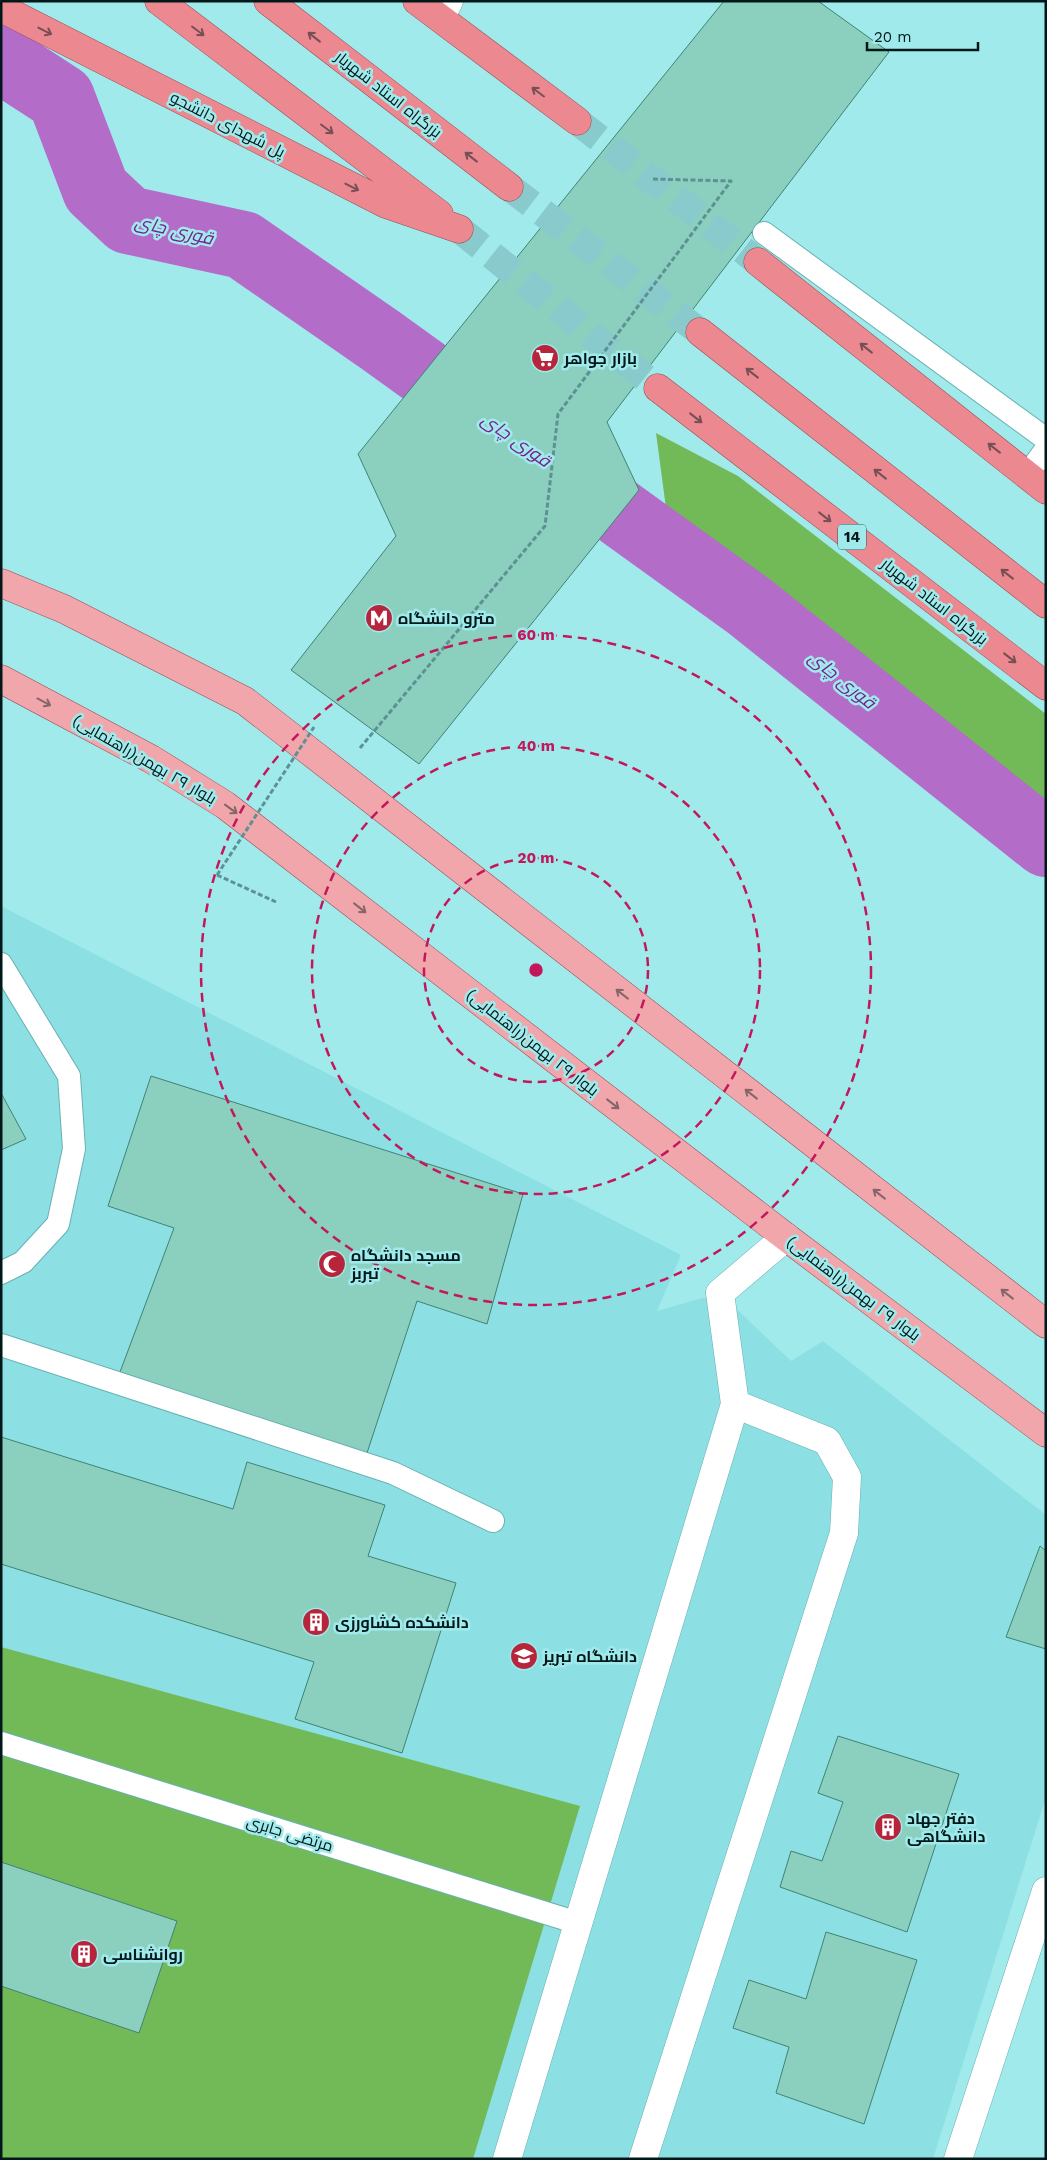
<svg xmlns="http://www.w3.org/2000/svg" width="1047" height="2160" viewBox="0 0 1047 2160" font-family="'Work Sans',Cairo,sans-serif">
<rect width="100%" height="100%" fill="#a1eaec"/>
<path fill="#8ce0e3" d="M1,906L681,1255L657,1311L720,1293L791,1361L823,1341L1046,1515V1797L933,2159H1Z"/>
<path fill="#72ba58" d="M656,433L738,476L1046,714V823L668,523Z
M1,1647L580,1806L473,2159H1Z"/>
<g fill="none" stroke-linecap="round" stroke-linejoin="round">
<path stroke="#b36cc8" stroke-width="68" d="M1,59L61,98L96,190L128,220L243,245L380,340L749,606L1046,843"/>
</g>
<path fill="#8bcfbf" stroke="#408375" d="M724,1H818L889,52L607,422L639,490L419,764L291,670L396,536L358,454Z
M151,1076L523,1194L487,1324L417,1301L366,1456L120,1372L174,1228L108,1206Z
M1,1093L26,1139L1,1150Z
M1,1437L233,1509L247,1462L385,1505L368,1556L456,1583L402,1753L295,1719L314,1662L1,1564Z
M1040,1546L1046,1551V1649L1006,1637Z
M838,1736L959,1774L907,1932L780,1887L791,1851L822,1861L843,1802L818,1793Z
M1,1862L177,1921L139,2033L1,1986Z
M826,1932L917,1960L864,2124L776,2093L789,2047L733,2028L749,1980L806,1999Z"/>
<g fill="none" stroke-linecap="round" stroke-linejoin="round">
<path stroke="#89cacc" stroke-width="28" stroke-dasharray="28 14" stroke-linecap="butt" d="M577,121L758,262
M509,187L700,332
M459,229L658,388"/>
<g stroke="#68b0b2" stroke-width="24">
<path id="service" d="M764,233L1046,439
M1027,475L1046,449
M1,964L69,1076L74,1149L58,1224L23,1262L1,1273
M1,1345L393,1473L493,1521
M1,1743L578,1923"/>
</g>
<g stroke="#68b0b2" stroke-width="29">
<path id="minor" d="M440,18L449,1
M507,2159L735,1404L720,1293L786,1237
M643,2159L844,1533L847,1477L827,1441L735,1404
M958,2159L1046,1891"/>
</g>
<g stroke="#964e54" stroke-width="29">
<path id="primary" d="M1,583L64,609L245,701L1046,1324
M1,679L151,759L225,805L786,1237L1046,1433"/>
</g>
<g stroke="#964e54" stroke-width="29">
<path id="trunk" d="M159,1L439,214
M268,1L509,187
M417,1L577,121
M1,8L386,204L459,229
M758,262L1046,490
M700,332L1046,604
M658,388L1046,686"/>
</g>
<path stroke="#5d9193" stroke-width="3" stroke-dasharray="5 2.5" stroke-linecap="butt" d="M360,748L545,526L558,414L731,181L652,179
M217,875L276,902"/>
<use href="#service" stroke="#fff" stroke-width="22"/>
<use href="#minor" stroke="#fff" stroke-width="28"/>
<use href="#primary" stroke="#f1a6ab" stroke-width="28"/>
<use href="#trunk" stroke="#ec888f" stroke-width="28"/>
<path stroke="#5d9193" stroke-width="3" stroke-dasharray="5 2.5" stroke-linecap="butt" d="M217,875L314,727"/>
</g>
<defs><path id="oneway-shaft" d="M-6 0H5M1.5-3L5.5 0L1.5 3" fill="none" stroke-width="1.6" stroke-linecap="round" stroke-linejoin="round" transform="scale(1.25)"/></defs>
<g stroke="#765054">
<use href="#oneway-shaft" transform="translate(45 31) rotate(27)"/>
<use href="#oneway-shaft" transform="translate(198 31) rotate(37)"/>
<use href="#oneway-shaft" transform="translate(314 37) rotate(-142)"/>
<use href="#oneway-shaft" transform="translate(538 92) rotate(-143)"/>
<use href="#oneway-shaft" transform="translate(327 129) rotate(37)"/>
<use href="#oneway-shaft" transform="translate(471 157) rotate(-142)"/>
<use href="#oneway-shaft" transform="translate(352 187) rotate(27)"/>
<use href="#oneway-shaft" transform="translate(866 348) rotate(-142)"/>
<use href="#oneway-shaft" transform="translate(752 373) rotate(-142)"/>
<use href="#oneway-shaft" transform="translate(696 418) rotate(38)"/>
<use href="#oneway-shaft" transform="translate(994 448) rotate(-142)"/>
<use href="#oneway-shaft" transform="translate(880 474) rotate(-142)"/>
<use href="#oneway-shaft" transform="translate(825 517) rotate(38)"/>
<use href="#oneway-shaft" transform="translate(1007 574) rotate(-142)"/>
<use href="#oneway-shaft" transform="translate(1010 658) rotate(38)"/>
</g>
<g stroke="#856669">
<use href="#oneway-shaft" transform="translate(44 702) rotate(28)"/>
<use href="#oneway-shaft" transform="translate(231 809) rotate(36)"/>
<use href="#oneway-shaft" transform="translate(360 908) rotate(38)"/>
<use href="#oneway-shaft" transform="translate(622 994) rotate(-142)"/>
<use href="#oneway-shaft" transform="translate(751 1094) rotate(-142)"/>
<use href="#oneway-shaft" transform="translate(613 1104) rotate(38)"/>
<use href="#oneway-shaft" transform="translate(879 1194) rotate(-142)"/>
<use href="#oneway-shaft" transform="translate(1007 1294) rotate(-142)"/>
</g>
<g fill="none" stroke="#c2185b" stroke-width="2.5" stroke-dasharray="9 6">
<circle cx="536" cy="970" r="112"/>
<circle cx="536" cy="970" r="224"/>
<circle cx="536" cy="970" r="335"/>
</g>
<defs>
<g id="supermarket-disc" transform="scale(1.4375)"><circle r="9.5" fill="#b6253c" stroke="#a1eaec"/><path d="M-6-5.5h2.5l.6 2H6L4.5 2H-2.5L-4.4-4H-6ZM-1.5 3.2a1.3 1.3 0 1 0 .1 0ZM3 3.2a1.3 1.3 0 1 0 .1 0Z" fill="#fff"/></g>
<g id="metro-disc" transform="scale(1.4375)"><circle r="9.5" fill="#b6253c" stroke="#a1eaec"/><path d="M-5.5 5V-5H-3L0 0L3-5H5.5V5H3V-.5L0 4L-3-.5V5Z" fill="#fff"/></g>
<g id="mosque-disc" transform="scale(1.4375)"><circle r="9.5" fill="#b6253c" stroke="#a1eaec"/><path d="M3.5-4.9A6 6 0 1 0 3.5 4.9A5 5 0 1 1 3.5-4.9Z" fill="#fff"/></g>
<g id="building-disc" transform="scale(1.4375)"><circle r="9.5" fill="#b6253c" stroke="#a1eaec"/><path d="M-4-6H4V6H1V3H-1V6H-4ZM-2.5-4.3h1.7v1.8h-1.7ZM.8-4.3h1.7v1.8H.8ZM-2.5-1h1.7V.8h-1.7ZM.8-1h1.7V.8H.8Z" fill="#fff"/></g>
<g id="university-disc" transform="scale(1.4375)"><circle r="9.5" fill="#b6253c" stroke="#a1eaec"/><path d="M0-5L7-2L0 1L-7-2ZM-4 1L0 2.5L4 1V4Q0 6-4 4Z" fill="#fff"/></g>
</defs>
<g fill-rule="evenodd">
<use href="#supermarket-disc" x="545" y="358"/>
<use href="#metro-disc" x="379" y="618"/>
<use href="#mosque-disc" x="332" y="1264"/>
<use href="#building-disc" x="316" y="1622"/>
<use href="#university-disc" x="524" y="1656"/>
<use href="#building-disc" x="888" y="1827"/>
<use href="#building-disc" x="84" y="1954"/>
</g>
<g text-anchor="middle" stroke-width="5" stroke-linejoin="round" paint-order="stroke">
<rect fill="#a1eaec" stroke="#305758" stroke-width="1" x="838" y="524.5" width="28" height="25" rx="4"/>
<g font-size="15" font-weight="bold" fill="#001819">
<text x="852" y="542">14</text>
</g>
<g font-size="16" fill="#001819" stroke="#a1eaec">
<text transform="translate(389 94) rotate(38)" y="6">بزرگراه استاد شهریار</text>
<text transform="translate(228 124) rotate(27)" y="6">پل شهدای دانشجو</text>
<text transform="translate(935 601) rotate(38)" y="6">بزرگراه استاد شهریار</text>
<text transform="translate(145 759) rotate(30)" y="6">بلوار ٢٩ بهمن(راهنمایی)</text>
<text transform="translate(533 1042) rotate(38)" y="6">بلوار ٢٩ بهمن(راهنمایی)</text>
<text transform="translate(854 1288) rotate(37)" y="6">بلوار ٢٩ بهمن(راهنمایی)</text>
<text transform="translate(290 1833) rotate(17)" y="6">مرتضی جابری</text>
</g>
<g font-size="16" font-weight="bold" fill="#001819" stroke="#a1eaec" text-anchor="start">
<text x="564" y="364">بازار جواهر</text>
<text x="398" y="624">مترو دانشگاه</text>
<text x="351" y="1261">مسجد دانشگاه<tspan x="351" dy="18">تبربز</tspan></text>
<text x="335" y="1628">دانشکده کشاورزی</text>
<text x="543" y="1662">دانشگاه تبریز</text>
<text x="907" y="1824">دفتر جهاد<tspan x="907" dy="18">دانشگاهی</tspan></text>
<text x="103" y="1960">روانشناسی</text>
</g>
<g font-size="18" font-style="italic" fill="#771e8f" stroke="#a1eaec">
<text transform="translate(174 230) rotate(13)" y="6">قوری چای</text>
<text transform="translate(516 440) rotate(35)" y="6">قوری چای</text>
<text transform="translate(842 680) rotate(39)" y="6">قوری چای</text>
</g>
</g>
<circle cx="536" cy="970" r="8" fill="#c2185b" stroke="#a1eaec" stroke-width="2.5"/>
<g font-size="15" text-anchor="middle" font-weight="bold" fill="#c2185b" stroke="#a1eaec" stroke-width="5" stroke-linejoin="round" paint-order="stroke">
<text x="536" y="640">60 m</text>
<text x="536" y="751">40 m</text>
<text x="536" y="863">20 m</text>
</g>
<rect width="1047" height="2160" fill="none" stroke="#001819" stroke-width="5"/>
<path d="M867 42v8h111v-8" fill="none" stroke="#001819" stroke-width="2.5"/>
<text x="874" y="42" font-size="15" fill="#001819" stroke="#a1eaec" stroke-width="4" paint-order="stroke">20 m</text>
</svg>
